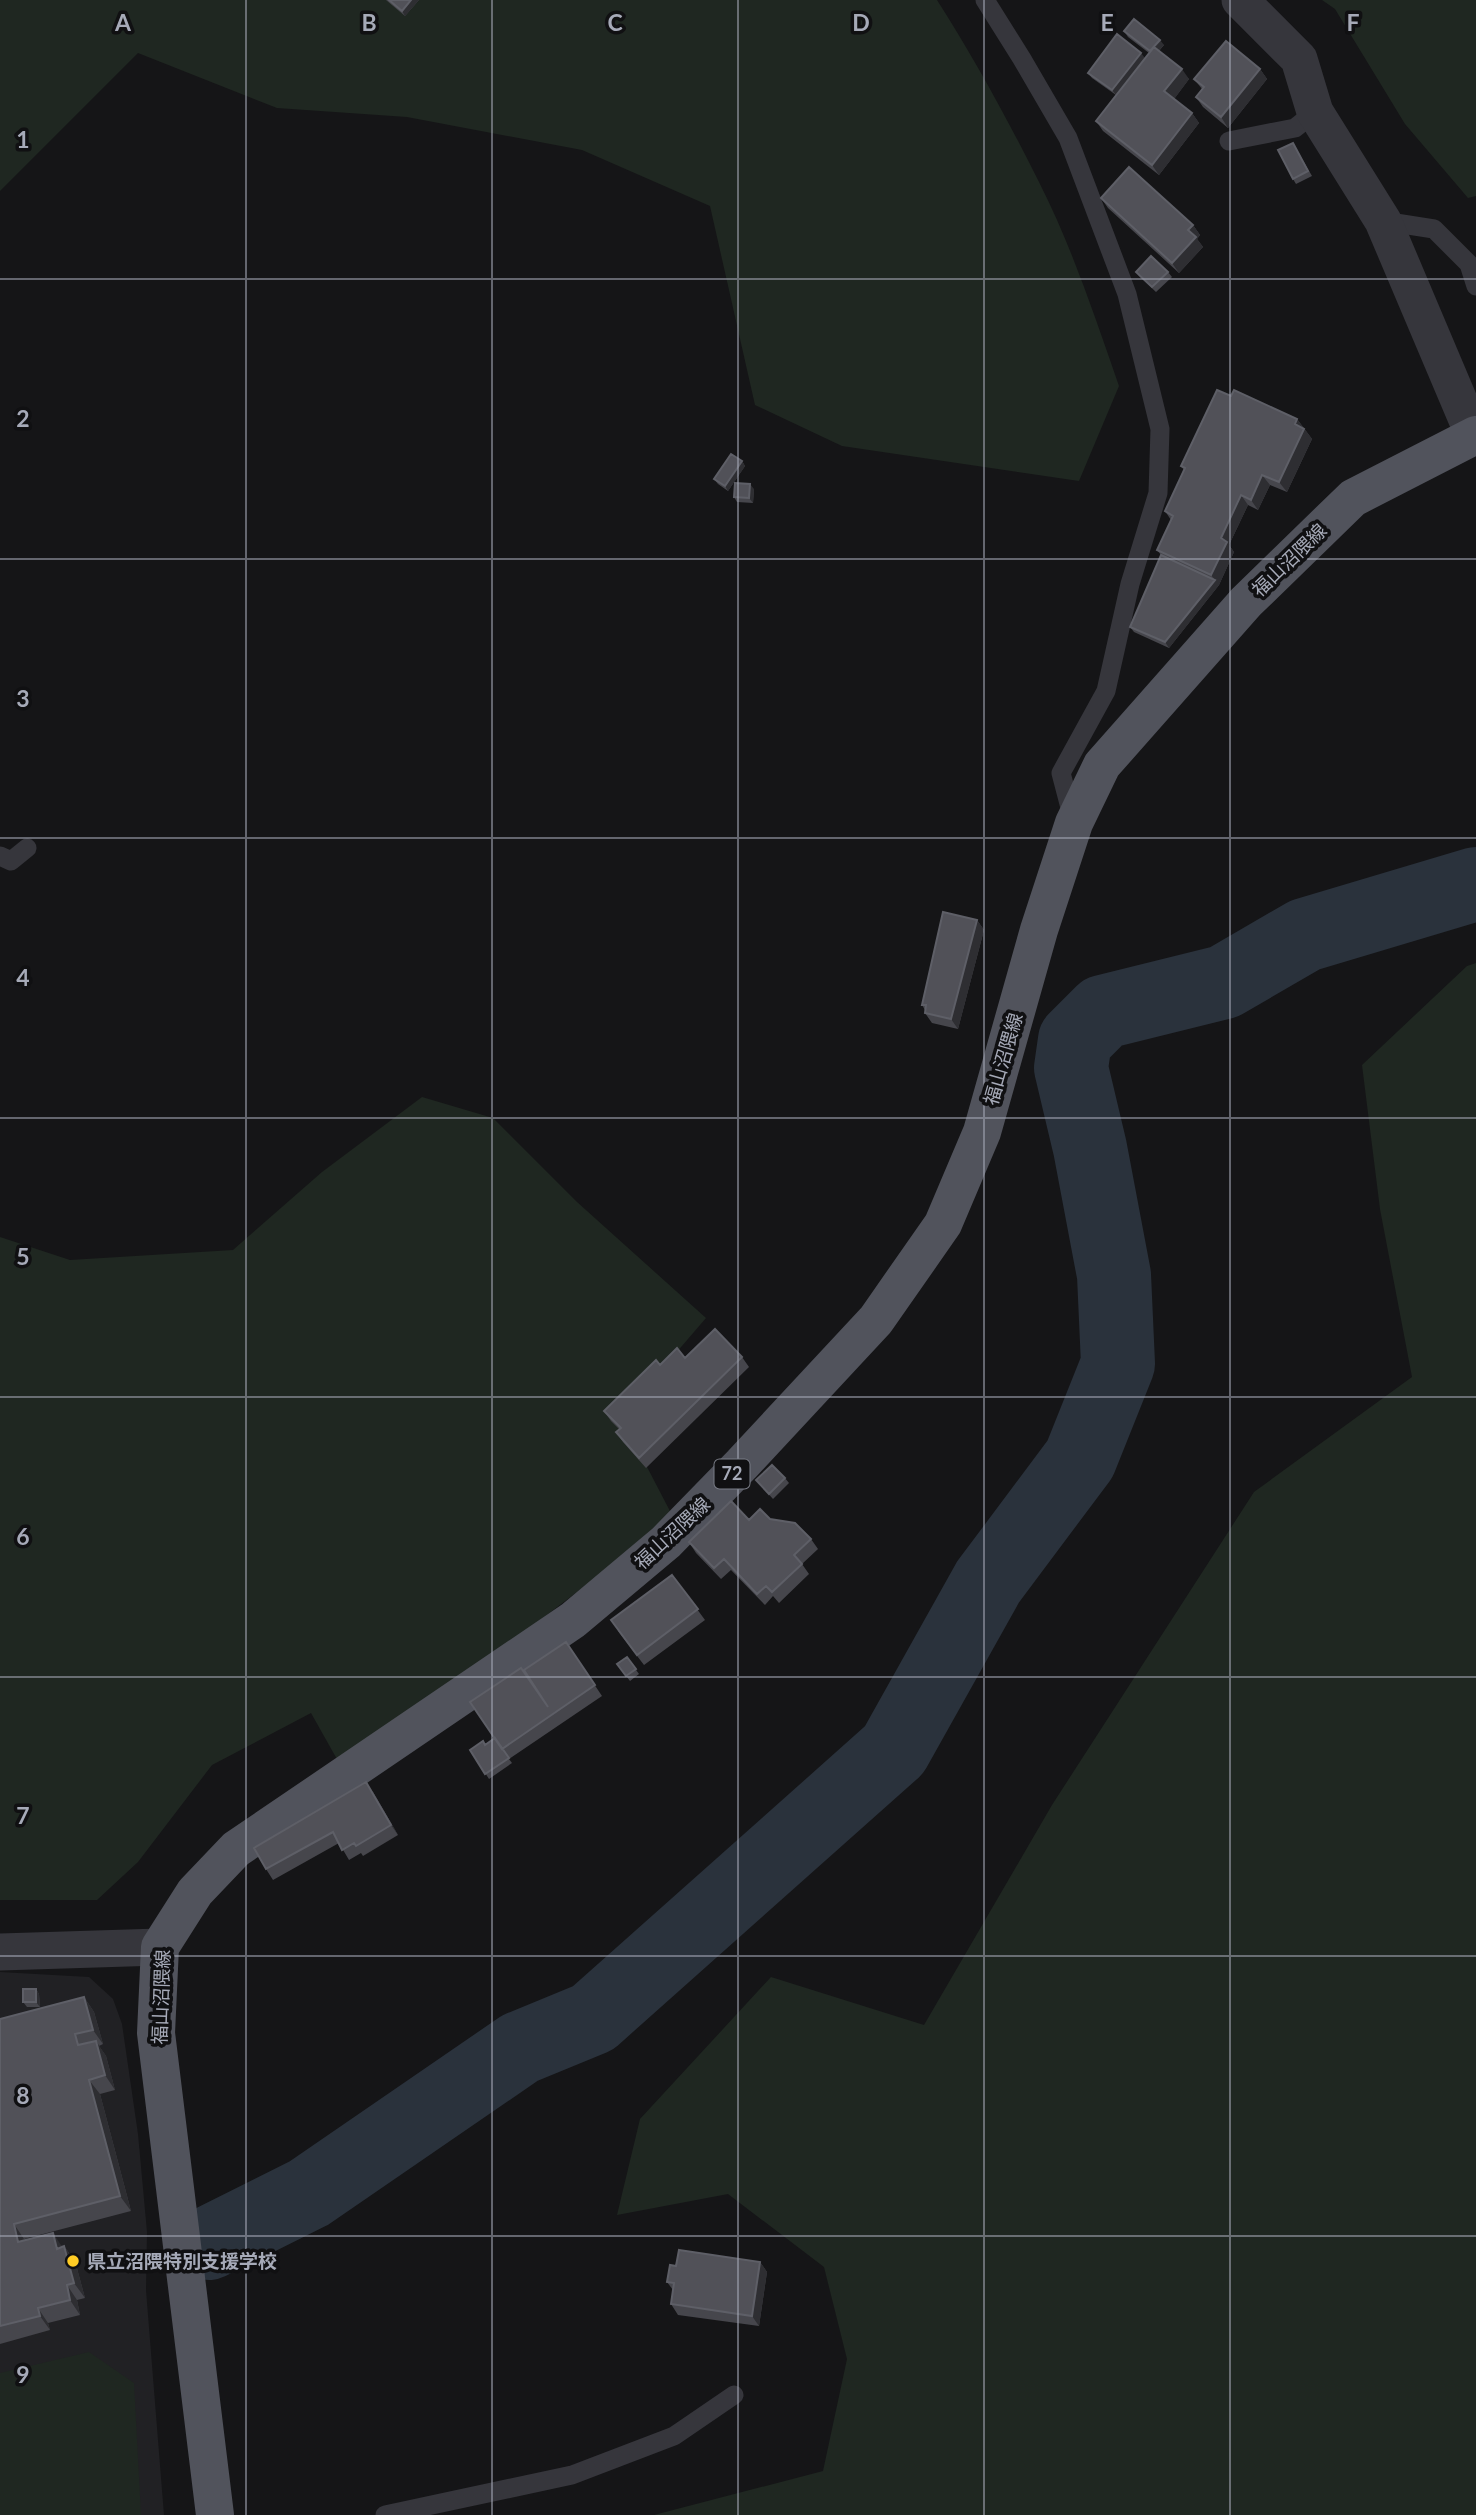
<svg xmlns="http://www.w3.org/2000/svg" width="1476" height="2515" viewBox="0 0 1476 2515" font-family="Lato,'Noto Sans JP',sans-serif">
<rect width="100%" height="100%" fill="#151517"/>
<path fill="#212124" d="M0,1972L89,1977L113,1999L122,2024L138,2134L147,2232L146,2290L164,2515H0Z"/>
<path fill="#1f2721" d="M0,0H937C974,58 1008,120 1039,182C1072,247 1095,317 1119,386L1079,481L842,446L755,405L710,206L582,150L407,117L277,108L138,53L0,191Z
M1322,0H1476V196L1468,198L1405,124L1335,9Z
M1476,963V2515H654L823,2471L847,2359L824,2267L728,2194L617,2215L640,2119L771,1977L924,2025L1052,1805L1254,1492L1412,1377L1380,1209L1362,1065L1467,966Z
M422,1097L493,1118L577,1202L706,1318L621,1417L671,1513L594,1579L472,1672L338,1761L311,1713L212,1765L138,1862L97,1900H0V1237L70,1260L233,1250L322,1172Z
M89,2352L134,2383L141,2515H0V2373Z"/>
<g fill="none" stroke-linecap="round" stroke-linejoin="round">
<path stroke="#2a323c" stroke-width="74" d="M209,2243L309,2193L520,2048L593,2018L894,1750L988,1582L1080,1459L1118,1364L1114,1275L1090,1148L1071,1068L1075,1040L1103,1012L1224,982L1305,935L1476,884"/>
<path stroke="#36363c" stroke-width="19" d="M985,0L1022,59L1068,138L1127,294L1160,429L1158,493L1130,584L1106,691L1061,773L1073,819
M1229,141L1295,128L1315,112
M1383,221L1434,229L1469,264L1476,286
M0,856L11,861L27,848
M385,2515L572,2475L674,2436L734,2395"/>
<path stroke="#36363c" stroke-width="37" d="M1240,0L1299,59L1315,112L1383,221L1474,436
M0,1952L160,1947"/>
<path stroke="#51535c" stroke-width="38" d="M215,2515L156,2033L160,1947L195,1892L236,1849L573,1620L666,1542L742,1464L876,1320L943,1224L982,1132L1039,930L1074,823L1102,765L1246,602L1353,498L1476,435"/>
</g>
<path fill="#46464c" d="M386,0H419L405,16Z
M1124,31L1164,45L1159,51L1189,79L1174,99L1192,113L1199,123L1159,175L1103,131L1096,121L1149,53L1128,37Z
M1117,34L1116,95L1092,78L1088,73Z
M1260,69L1267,79L1228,128L1203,107L1196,97L1202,89L1194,79Z
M1293,143L1312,176L1296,184L1293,179Z
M1101,198L1193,225L1200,235L1197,239L1203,247L1179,273L1108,208Z
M1136,272H1168L1172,277L1156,292L1140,277Z
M1231,396L1297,419L1312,439L1287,492L1270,485L1258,510L1248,505L1229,545L1234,552L1219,585L1169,648L1134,632L1130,627L1161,555L1157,550L1171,520L1165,511L1184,470L1181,466Z
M742,461L745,466L728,491L718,484L714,479Z
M754,489L753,503L737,502L734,497Z
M977,920L984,930L958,1029L932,1023L925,1013V1010L922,1005Z
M742,1357L749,1367L646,1468L623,1442L616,1432L619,1429L611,1421L604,1411L660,1365L685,1358Z
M785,1478L789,1483L773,1499L756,1480Z
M770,1519L811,1539L818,1549L802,1564L809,1574L779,1603L773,1596L765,1605L731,1570L721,1579L696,1553L689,1542L749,1520Z
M672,1575L705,1620L644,1665L618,1631Z
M566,1642L602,1696L509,1759L512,1763L489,1779L470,1750L485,1745L546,1703Z
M627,1657L639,1674L630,1681L617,1664Z
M373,1792L398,1835L363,1856L361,1853L349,1860L339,1843L273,1880L266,1869Z
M36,1989L39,1994L40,2007H27L23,2002Z
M84,1997L94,2012L103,2044L99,2046L106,2056L115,2090L100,2094L131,2211L24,2239L25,2241L64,2246L75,2261L85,2298L77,2300L80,2315L48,2323L50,2330L0,2344V2019Z
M760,2262L767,2272L759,2326L678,2315L671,2304L673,2290L667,2282L676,2266Z"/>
<path fill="#2e2e32" d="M411,0H419L405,16L402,11Z
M1160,40L1164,45L1154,56L1150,51Z
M1141,53L1145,58L1116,95L1112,90Z
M1182,69L1189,79L1172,102L1164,91Z
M1260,69L1267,79L1228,128L1221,117Z
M1192,113L1199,123L1159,175L1152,165Z
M1193,225L1200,235L1197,239L1203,247L1179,273L1172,263L1188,230Z
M1297,419L1312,439L1287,492L1279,482L1295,424Z
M742,461L745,466L728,491L725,486Z
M1262,475L1270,485L1258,510L1251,500Z
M750,484L754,489L753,503L749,498Z
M1241,495L1248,505L1229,545L1234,552L1219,585L1169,648L1165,642L1215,580L1211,575L1221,538Z
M977,920L984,930L958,1029L951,1019Z
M366,1782L373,1792L398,1835L391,1825Z
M36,1989L39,1994L40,2007L36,2002Z
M84,1997L94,2012L103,2044L93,2030Z
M96,2041L106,2056L115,2090L105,2075Z
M89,2080L100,2094L131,2211L120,2196Z
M14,2224L24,2239L29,2257L18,2242Z
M53,2233L63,2248L57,2249Z
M64,2246L75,2261L85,2298L74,2283Z
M760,2262L767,2272L759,2326L752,2316Z
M67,2285L77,2300L80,2315L70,2300Z
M38,2308L48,2323L50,2330L40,2316Z"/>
<path fill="#515158" stroke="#5e5f67" stroke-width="2" d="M389,0H411L402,11Z
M1134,19L1160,40L1150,51L1124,31Z
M1117,34L1141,53L1112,90L1088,73Z
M1226,41L1260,69L1221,117L1196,97L1204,87L1194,79Z
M1154,47L1182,69L1164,91L1192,113L1152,165L1096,121Z
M1293,143L1308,171L1293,179L1278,150Z
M1129,167L1193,225L1188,230L1196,237L1172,263L1101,198Z
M1151,256L1168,272L1152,287L1136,272Z
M1217,390L1231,396L1234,390L1297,419L1295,424L1304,429L1279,482L1262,475L1251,500L1241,495L1221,538L1227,542L1211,575L1157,550L1173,516L1165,511L1185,468L1181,466Z
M731,454L742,461L725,486L714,479Z
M735,483L750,484L749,498L734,497Z
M1161,555L1215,580L1165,642L1130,627Z
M943,912L977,920L951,1019L925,1013L926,1005H922Z
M715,1329L742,1357L639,1458L616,1432L621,1428L604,1411L656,1360L660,1365L677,1348L685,1358Z
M772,1465L785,1478L769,1494L756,1480Z
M731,1501L749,1520L760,1509L770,1519L795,1523L811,1539L794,1555L802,1564L772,1592L766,1586L757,1594L724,1559L714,1568L689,1542Z
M672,1575L698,1609L637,1655L611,1620Z
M566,1642L595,1685L502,1749L470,1702L521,1668L548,1707L524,1670Z
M627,1657L636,1669L626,1676L617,1664Z
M495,1738L509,1758L485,1774L470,1750L483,1741L485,1745Z
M366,1782L391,1825L356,1846L354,1843L342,1850L333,1832L266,1869L254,1848Z
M23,1989H36V2002H23Z
M84,1997L93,2030L75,2034L78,2045L96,2041L105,2075L89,2080L120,2196L14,2224L18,2242L53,2233L57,2249L64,2246L74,2283L67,2285L70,2300L38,2308L40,2316L0,2326V2019Z
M679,2250L760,2262L752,2316L671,2304L674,2283L667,2282L670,2265L676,2266Z"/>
<path fill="none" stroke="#a6aab8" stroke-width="2" stroke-opacity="0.55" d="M246,0V2515M492,0V2515M738,0V2515M984,0V2515M1230,0V2515M0,279H1476M0,559H1476M0,838H1476M0,1118H1476M0,1397H1476M0,1677H1476M0,1956H1476M0,2236H1476"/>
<circle fill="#ffcc25" stroke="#101012" stroke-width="2.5" cx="73" cy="2261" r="7"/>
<g text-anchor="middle" stroke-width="7" stroke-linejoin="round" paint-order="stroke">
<rect fill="#101012" stroke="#797c86" stroke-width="2" x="714.5" y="1459.5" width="35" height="29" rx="5"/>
<g font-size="18" font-weight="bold" fill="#a6aab8">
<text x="732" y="1480">72</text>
</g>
<g font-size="19" fill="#a6aab8" stroke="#101012">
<text transform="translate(1289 560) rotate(-44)" y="7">福山沼隈線</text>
<text transform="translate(1003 1059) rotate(-74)" y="7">福山沼隈線</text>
<text transform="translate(672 1533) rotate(-43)" y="7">福山沼隈線</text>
<text transform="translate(161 1997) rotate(-88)" y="7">福山沼隈線</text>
</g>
<g font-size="19" font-weight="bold" fill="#a6aab8" stroke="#101012" text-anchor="start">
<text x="87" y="2268">県立沼隈特別支援学校</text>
</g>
</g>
<g font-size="23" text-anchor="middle" font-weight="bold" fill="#a6aab8" stroke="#101012" stroke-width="7" stroke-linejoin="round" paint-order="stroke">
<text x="123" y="31">A</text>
<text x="369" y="31">B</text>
<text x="615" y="31">C</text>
<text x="861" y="31">D</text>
<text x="1107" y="31">E</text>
<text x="1353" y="31">F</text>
<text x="23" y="148">1</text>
<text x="23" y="427">2</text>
<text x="23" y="707">3</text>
<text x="23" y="986">4</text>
<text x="23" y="1265">5</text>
<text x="23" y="1545">6</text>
<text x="23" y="1824">7</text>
<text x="23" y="2104">8</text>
<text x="23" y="2383">9</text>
</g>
</svg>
